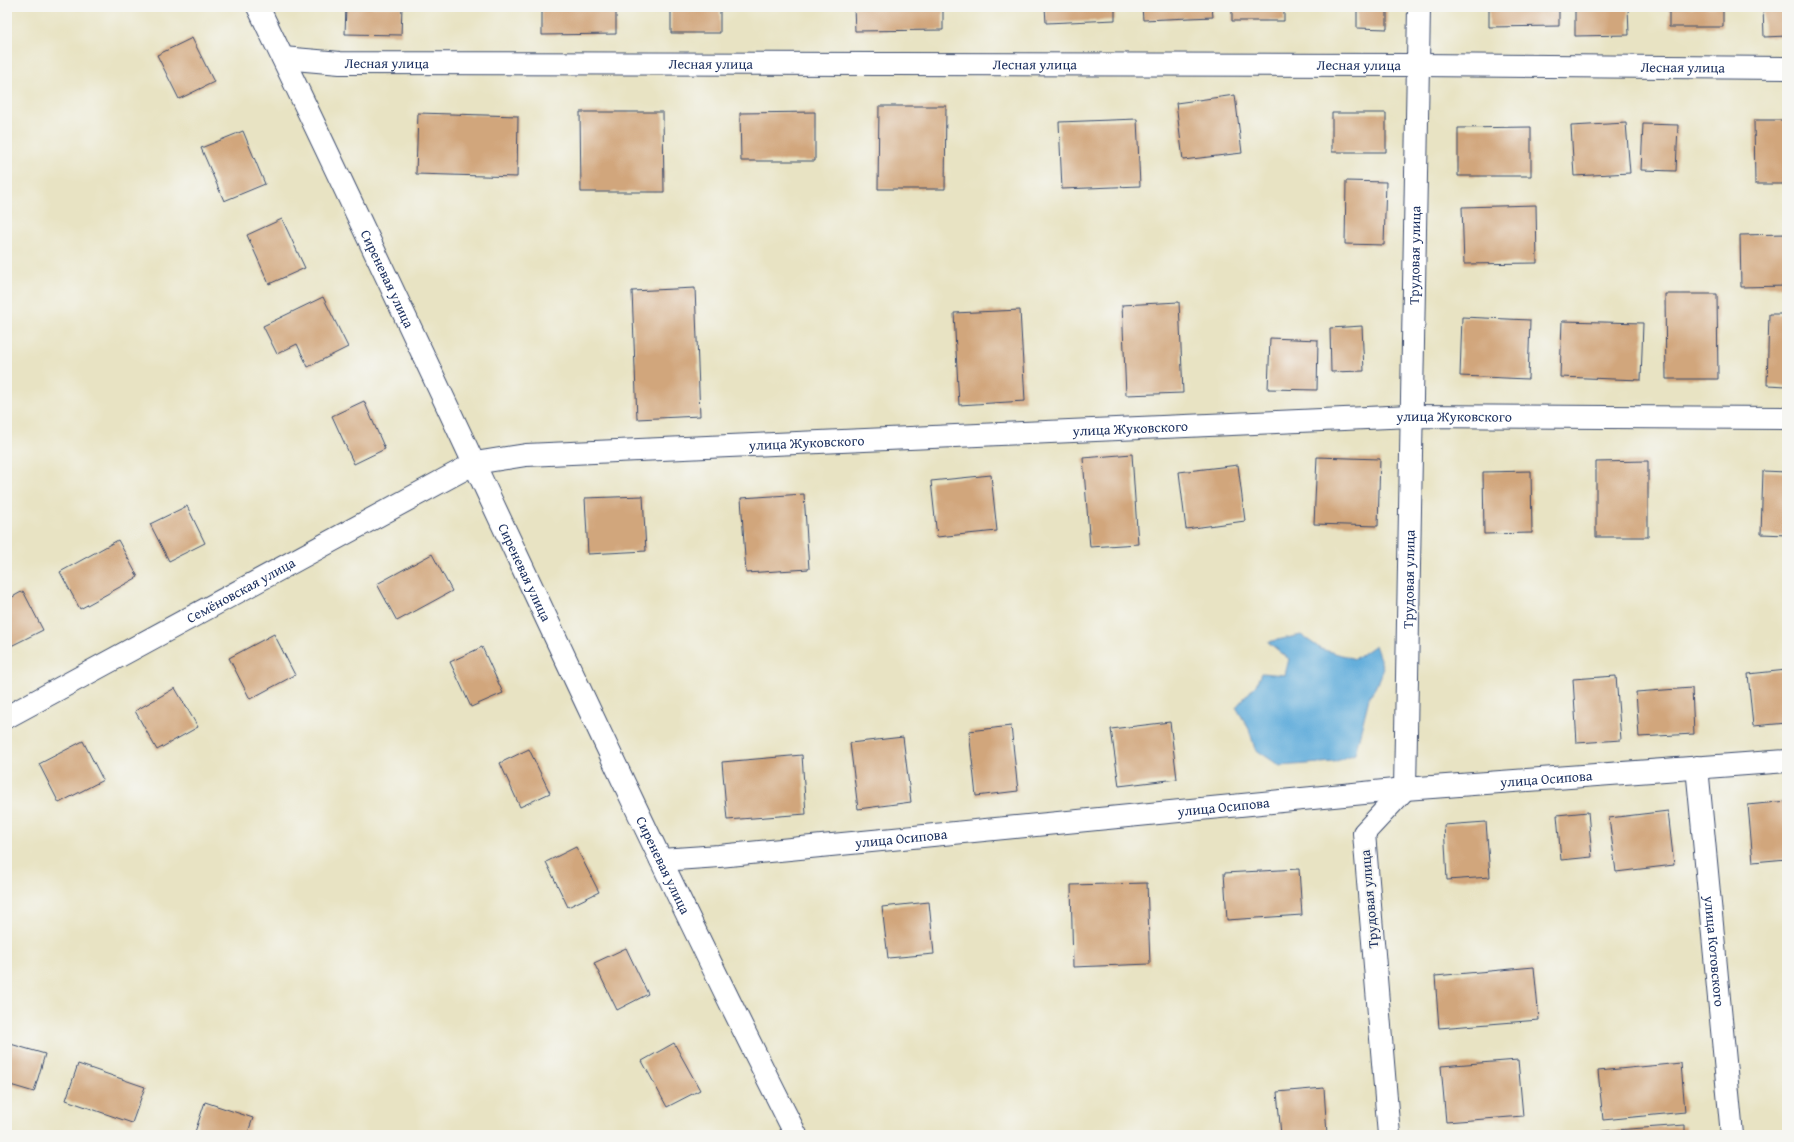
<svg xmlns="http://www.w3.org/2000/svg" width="1794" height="1142" viewBox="0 0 1794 1142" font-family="'Gentium Book Plus',serif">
<rect width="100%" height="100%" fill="#f6f6f2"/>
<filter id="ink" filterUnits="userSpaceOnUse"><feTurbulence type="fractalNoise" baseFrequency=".025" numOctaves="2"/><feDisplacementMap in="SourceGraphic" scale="8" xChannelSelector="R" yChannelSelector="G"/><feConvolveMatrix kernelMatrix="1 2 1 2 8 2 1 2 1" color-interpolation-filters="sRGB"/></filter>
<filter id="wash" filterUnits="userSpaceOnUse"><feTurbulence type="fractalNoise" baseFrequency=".012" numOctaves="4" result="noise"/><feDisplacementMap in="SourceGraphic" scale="16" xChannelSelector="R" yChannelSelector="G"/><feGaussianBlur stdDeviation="0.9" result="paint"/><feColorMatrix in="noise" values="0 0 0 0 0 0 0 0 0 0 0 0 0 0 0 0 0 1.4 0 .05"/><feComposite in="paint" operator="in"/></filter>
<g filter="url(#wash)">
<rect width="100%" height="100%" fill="#e8e3c3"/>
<path fill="#63aedb" stroke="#3f6e9c" d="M1301,635L1321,649L1355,659L1375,645L1383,668L1376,686L1369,698L1355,754L1334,762L1280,766L1255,749L1249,729L1236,707L1256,685L1261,673L1285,675L1289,659L1268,642Z"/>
<g id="blocks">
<path fill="#d1a67c" d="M346,7H402L401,35L345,34Z
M542,7H616V34L542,35Z
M671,7H720V33H671Z
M854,7H943V30L855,31Z
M1045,7H1115V20L1046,23Z
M1142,7H1212L1213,17L1143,20Z
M1232,7H1284V21H1232Z
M1357,7H1387V29L1357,28Z
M1489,7H1559V26L1489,27Z
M1575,7H1628L1629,35L1575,36Z
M1669,7H1723V27H1669Z
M1763,7H1787V36L1764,37Z
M192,38L214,82L179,99L157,55Z
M1235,95L1242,153L1183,160L1176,103Z
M879,106H946L945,189H878Z
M580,112H663L664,192H581Z
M815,112V161H741L740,113Z
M418,113L518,116L517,177L416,174Z
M1332,113H1386V152H1332Z
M1137,119L1140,186L1062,189L1059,122Z
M1754,120H1787V184H1755Z
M1626,123L1630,173L1574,176L1571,126Z
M1643,124L1678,125L1676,171L1641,170Z
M1531,127V176H1458V128Z
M243,131L265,184L224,201L201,148Z
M1346,181L1386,182L1384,245L1345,244Z
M1536,205L1537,263L1464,264L1462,207Z
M282,219L305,268L269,284L247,235Z
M1787,234V286L1741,287L1740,235Z
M695,288L700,416L637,419L632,291Z
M1665,294H1717L1718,379H1666Z
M323,297L348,347L308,367L297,344L277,354L263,326Z
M1179,302L1183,393L1126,395L1122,305Z
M1020,310L1025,401L959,405L954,313Z
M1769,314H1787V386L1767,385Z
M1462,317L1530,320L1528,379L1460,376Z
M1562,321L1643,323L1641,380L1560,377Z
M1362,326L1364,371L1331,372L1330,328Z
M1270,338L1318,340L1317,390L1268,389Z
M364,401L385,449L354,464L332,416Z
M1132,454L1138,544L1090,547L1083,458Z
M1317,457L1380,459L1378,526L1314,524Z
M1648,461V537H1596V462Z
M1238,465L1245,521L1186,529L1179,472Z
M1531,471L1532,533L1484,534L1483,472Z
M1763,471L1787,472V535L1761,534Z
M991,475L997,531L937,537L931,481Z
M804,494L809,569L746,573L741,498Z
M643,496L646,551L588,554L585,498Z
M187,506L205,543L169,561L150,524Z
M118,540L138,577L80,609L60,572Z
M432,554L452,591L397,621L377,584Z
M23,591L43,630L7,648V600Z
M274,634L295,675L250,699L229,658Z
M482,647L503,693L471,707L450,662Z
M1787,670V723L1753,726L1748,674Z
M1616,676L1621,740L1577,743L1573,679Z
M175,688L198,727L157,750L135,711Z
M1692,688L1694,734L1639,737L1636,692Z
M1170,722L1177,779L1119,786L1111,729Z
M1011,726L1018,791L976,796L969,731Z
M903,737L911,802L858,809L850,743Z
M83,741L103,780L59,803L39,764Z
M529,749L550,793L520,807L500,763Z
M802,755L806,814L727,820L722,762Z
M1787,801V859L1753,862L1748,805Z
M1668,811L1674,865L1616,872L1609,818Z
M1588,812L1592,857L1561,860L1557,815Z
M1486,822L1490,877L1447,880L1444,825Z
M576,847L599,892L568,907L546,862Z
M1299,869L1302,915L1227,920L1224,873Z
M1147,883L1150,964L1073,967L1071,885Z
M929,902L934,954L888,958L882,907Z
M626,948L648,994L617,1010L594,963Z
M1534,967L1539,1020L1439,1028L1435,976Z
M7,1043L45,1054L34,1092L7,1084Z
M674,1043L700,1090L667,1107L642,1061Z
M1518,1060L1523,1116L1446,1122L1441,1066Z
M1681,1063L1685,1112L1603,1120L1598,1071Z
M78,1064L145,1087L132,1123L66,1100Z
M1324,1088L1327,1135H1281L1277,1092Z
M205,1102L253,1118L247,1135H194Z
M1685,1125V1135H1602V1131Z"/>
</g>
</g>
<g filter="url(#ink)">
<use href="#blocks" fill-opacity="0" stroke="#3a4a6d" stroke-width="1"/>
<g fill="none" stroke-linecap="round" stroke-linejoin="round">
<g stroke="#3a4a6d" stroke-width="24">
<g id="minor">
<path id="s1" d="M258,7C440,382 608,763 796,1135"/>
<path id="s2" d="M283,58L340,63L1418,65L1787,68"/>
<path id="s3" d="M7,717L475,463L526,455L1411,416L1787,418"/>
<path id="s4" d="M1697,767L1732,1135"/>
<path id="s5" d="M661,860L719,856L1405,789L1787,761"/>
<path id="s6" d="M1389,1135L1364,833L1405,789L1419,7"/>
</g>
</g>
<use href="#minor" stroke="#fff" stroke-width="22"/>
</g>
</g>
<g text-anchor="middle" stroke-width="4" stroke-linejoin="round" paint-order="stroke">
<g font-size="14" fill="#1b2f5e" stroke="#f6f6f2">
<text dy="5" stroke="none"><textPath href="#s2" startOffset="104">Лесная улица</textPath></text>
<text dy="5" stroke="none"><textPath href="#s2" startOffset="428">Лесная улица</textPath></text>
<text dy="5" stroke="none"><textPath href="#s2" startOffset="752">Лесная улица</textPath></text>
<text dy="5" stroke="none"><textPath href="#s2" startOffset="1076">Лесная улица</textPath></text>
<text dy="5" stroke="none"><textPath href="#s2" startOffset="1400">Лесная улица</textPath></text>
<text dy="5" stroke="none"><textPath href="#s6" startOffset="897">Трудовая улица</textPath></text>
<text dy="5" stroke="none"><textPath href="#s1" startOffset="301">Сиреневая улица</textPath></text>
<text dy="5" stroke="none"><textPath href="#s3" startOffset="1513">улица Жуковского</textPath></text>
<text dy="5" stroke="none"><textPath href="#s3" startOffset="1189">улица Жуковского</textPath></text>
<text dy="5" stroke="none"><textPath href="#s3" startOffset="865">улица Жуковского</textPath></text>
<text dy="5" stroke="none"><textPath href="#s1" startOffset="625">Сиреневая улица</textPath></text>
<text dy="5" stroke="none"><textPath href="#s6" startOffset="573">Трудовая улица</textPath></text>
<text dy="5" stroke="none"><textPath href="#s3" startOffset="266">Семёновская улица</textPath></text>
<text dy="5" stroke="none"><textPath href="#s5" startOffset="889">улица Осипова</textPath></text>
<text dy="5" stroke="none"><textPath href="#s5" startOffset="565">улица Осипова</textPath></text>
<text dy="5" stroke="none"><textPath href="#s5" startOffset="241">улица Осипова</textPath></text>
<text dy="5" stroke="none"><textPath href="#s1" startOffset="949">Сиреневая улица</textPath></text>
<text transform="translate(1369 899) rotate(-95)" y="5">Трудовая улица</text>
<text dy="5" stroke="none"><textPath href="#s4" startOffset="185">улица Котовского</textPath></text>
</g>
</g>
<rect width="1794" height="1142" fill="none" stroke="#f6f6f2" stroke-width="24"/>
</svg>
